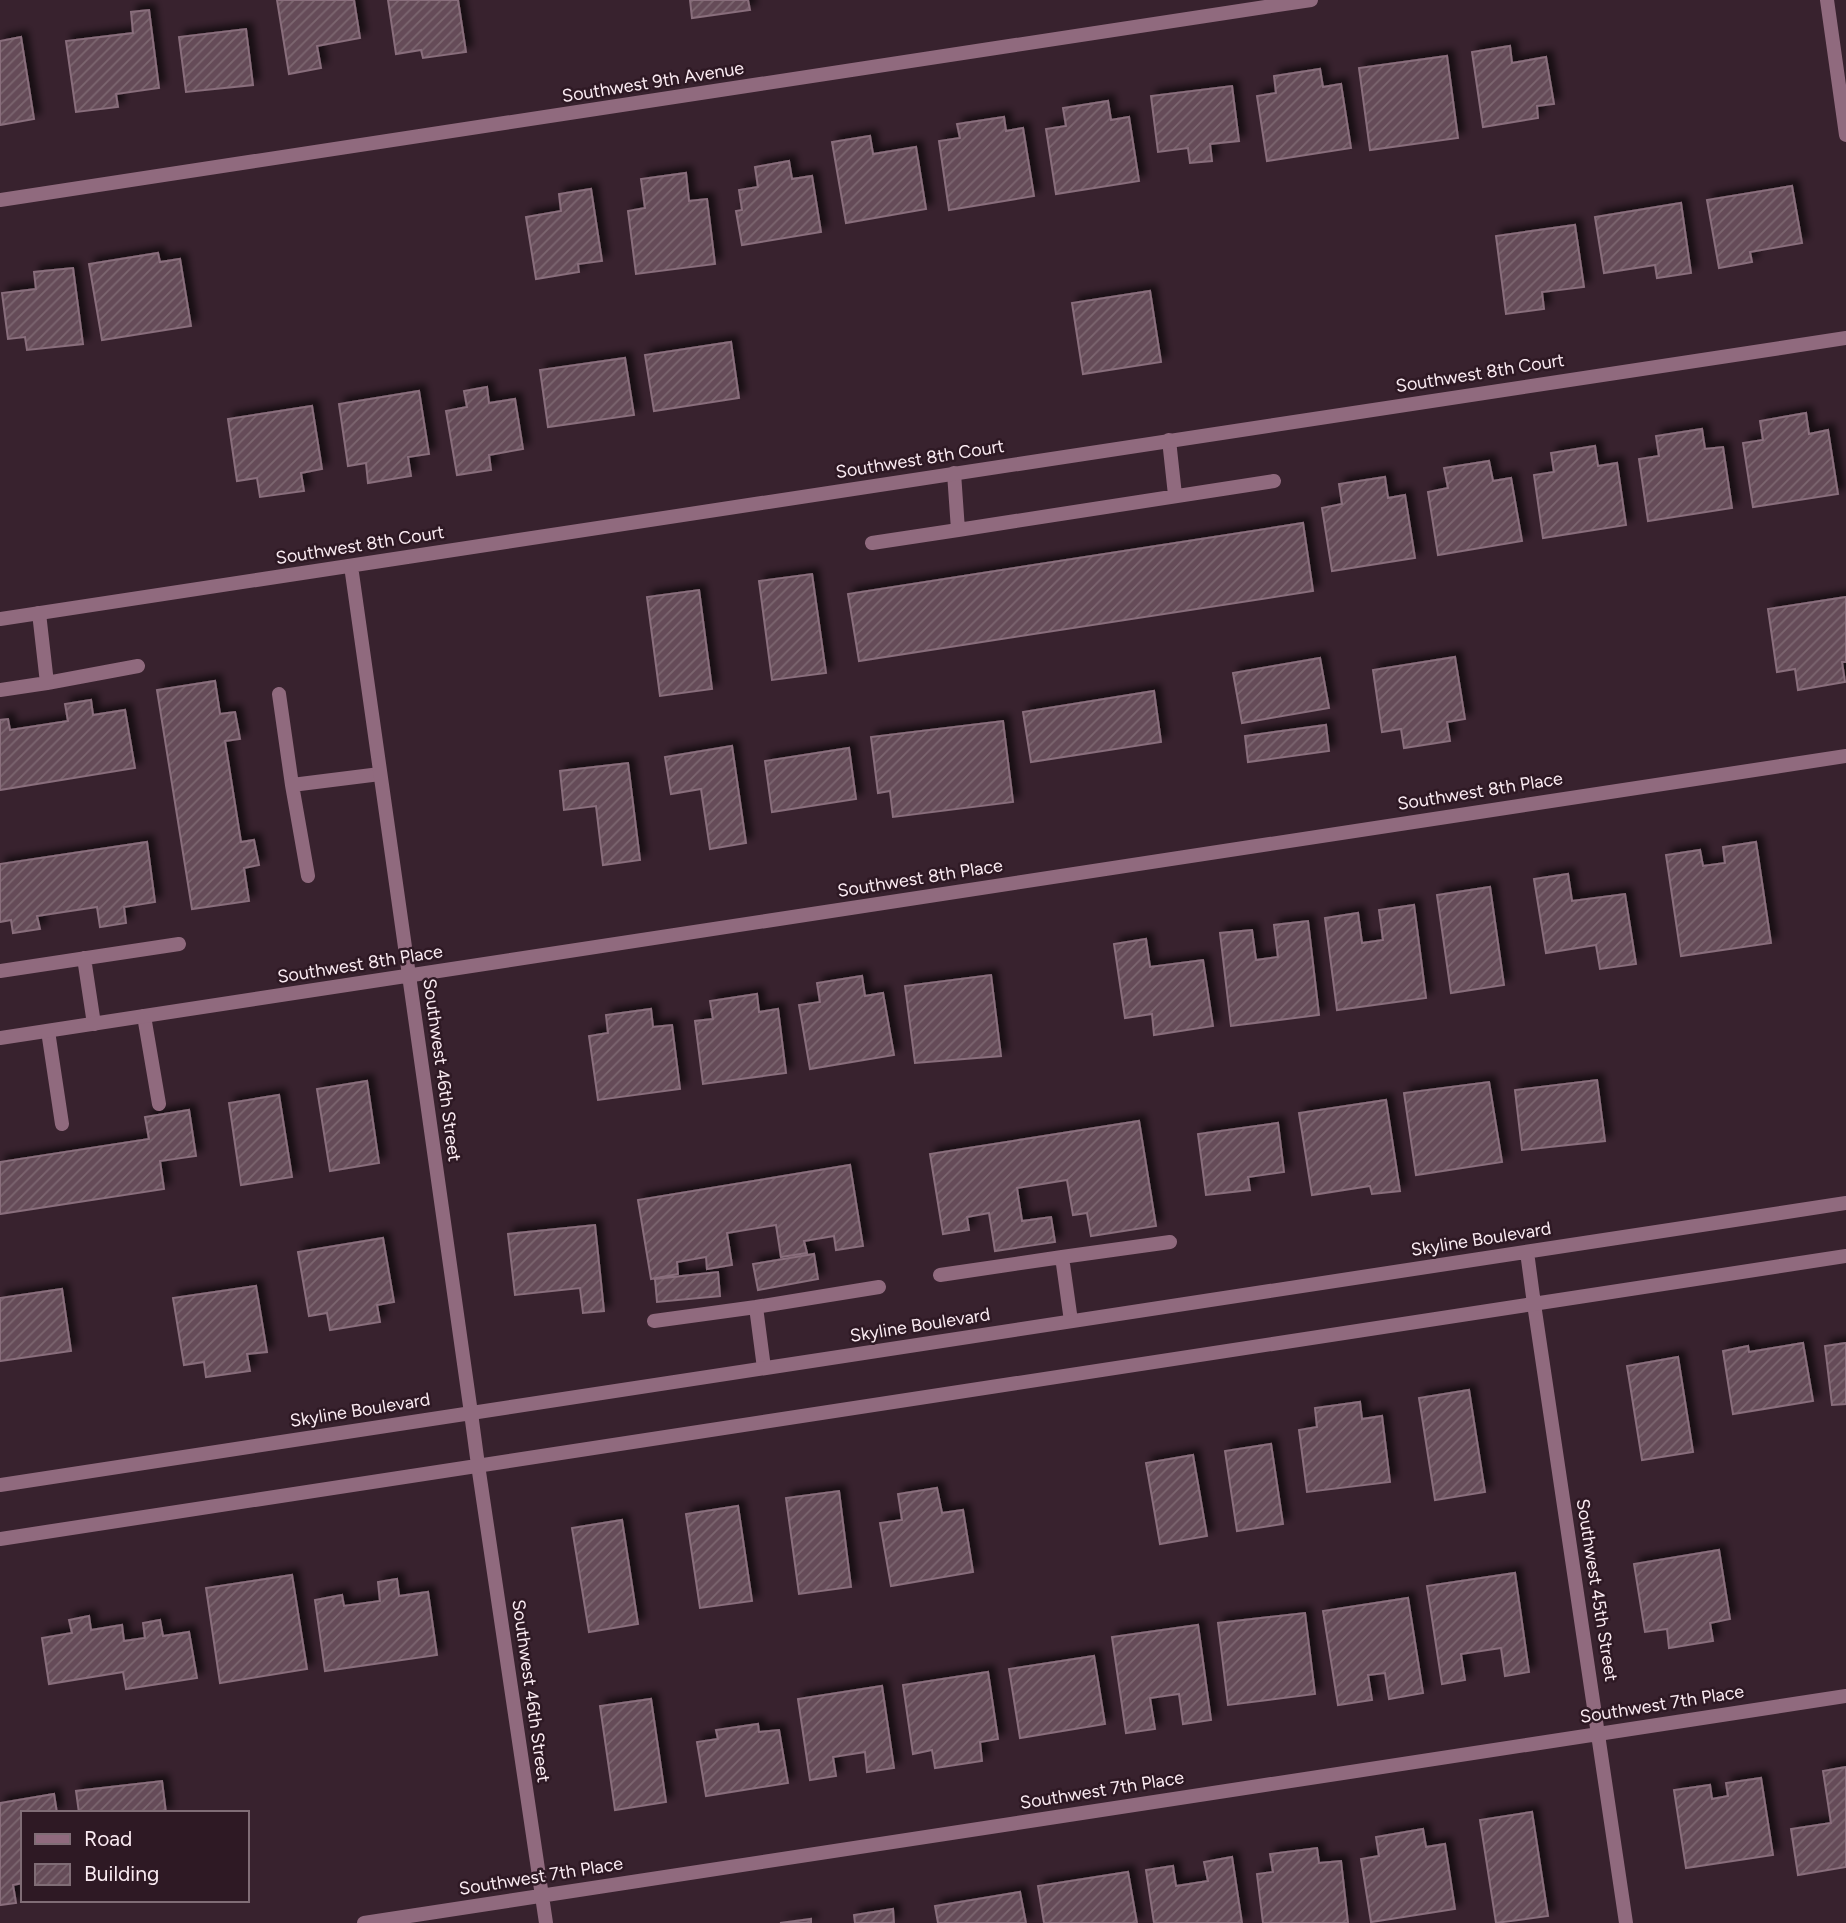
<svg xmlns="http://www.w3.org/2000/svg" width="1846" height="1923" viewBox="0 0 1846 1923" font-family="Figtree,sans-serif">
<defs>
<pattern id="building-hatch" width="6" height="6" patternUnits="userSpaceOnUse" patternTransform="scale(1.75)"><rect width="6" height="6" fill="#654c58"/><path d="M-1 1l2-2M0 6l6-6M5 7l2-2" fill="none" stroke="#7c6670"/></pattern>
<filter id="shadow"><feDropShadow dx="6" dy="-6" stdDeviation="3.5" flood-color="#0009"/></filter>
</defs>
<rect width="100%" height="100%" fill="#38222e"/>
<path fill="url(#building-hatch)" stroke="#896e7c" stroke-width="2" filter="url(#shadow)" d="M277,0H354L360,38L317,46L321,68L289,74Z
M388,0H458L466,52L423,58L421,50L396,54Z
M690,0H748L750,10L692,18Z
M149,10L159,88L116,94L118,107L76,112L66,41L133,33L131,12Z
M246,29L253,85L186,92L179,37Z
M21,37L34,119L0,125V41Z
M1510,46L1512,63L1546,57L1554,104L1537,106L1538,118L1483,127L1472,52Z
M1447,56L1458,138L1370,150L1359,68Z
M1320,69L1323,87L1341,84L1351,148L1267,161L1257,96L1276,93L1274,76Z
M1232,86L1239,141L1210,144L1212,161L1190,163L1188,148L1158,152L1151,96Z
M1108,101L1111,120L1129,117L1139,181L1056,194L1046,129L1066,126L1063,108Z
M1004,117L1006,131L1023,128L1034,196L949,210L939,141L960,138L957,124Z
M870,136L873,154L916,147L926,209L846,223L832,142Z
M789,161L792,179L812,176L821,232L742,245L736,211L742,210L739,190L758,187L755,167Z
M686,173L689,201L707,199L715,264L636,274L628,211L645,208L641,179Z
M1792,186L1802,243L1750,252L1752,262L1719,268L1707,200Z
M591,189L602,261L578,264L579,272L536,279L526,217L561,211L559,194Z
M1681,203L1691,273L1657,278L1655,265L1604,273L1595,217Z
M1575,225L1584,287L1542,292L1544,309L1506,314L1496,236Z
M158,253L160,262L180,259L191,326L102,340L89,264Z
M73,268L83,344L27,350L25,337L8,339L2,293L36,289L34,272Z
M1150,291L1161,362L1083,374L1072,303Z
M731,342L739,398L654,411L645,355Z
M625,358L634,415L548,427L540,370Z
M487,387L489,403L515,399L523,449L489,455L491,470L457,475L446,411L467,407L464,391Z
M419,391L429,454L408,457L411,476L368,483L366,463L348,466L339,404Z
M312,406L322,469L301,473L304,491L260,497L257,478L237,481L228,419Z
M1806,413L1809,434L1828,430L1838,494L1753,507L1743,443L1763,440L1760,421Z
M1702,429L1705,449L1723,447L1732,508L1648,521L1639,459L1659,456L1656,436Z
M1595,446L1598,466L1617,463L1626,525L1543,538L1534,475L1554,472L1551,453Z
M1489,461L1493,481L1511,478L1522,541L1438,555L1428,492L1448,488L1444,468Z
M1385,477L1388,498L1405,495L1415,558L1332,571L1322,508L1342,504L1339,484Z
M1303,523L1313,591L859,661L848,594Z
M812,574L826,673L772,680L759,581Z
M699,590L712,689L660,696L647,597Z
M1846,597V662H1842L1845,682L1798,690L1795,669L1777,672L1768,609Z
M1455,657L1465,719L1447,722L1450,741L1404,748L1401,729L1382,732L1373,670Z
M1320,658L1329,708L1242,723L1233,673Z
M215,681L220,714L235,712L240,739L225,741L241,842L254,840L259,865L244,868L249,901L192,909L157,690Z
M1154,691L1161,742L1031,762L1023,712Z
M91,700L93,715L125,710L135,768L0,790V720L8,719L10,730L68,721L65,704Z
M1003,721L1013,802L893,817L890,791L878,793L871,737Z
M1326,725L1329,751L1248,762L1245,736Z
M732,746L746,843L710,849L701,789L671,794L665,757Z
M849,748L856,799L772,812L765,761Z
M628,763L640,860L603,865L596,806L564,810L560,771Z
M147,842L155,902L124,907L126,923L100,927L97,907L37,916L40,929L13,933L11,920L0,922V864Z
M1756,842L1771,943L1681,956L1666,855L1700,850L1703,866L1725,863L1723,847Z
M1568,874L1572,901L1625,894L1636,964L1600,969L1596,945L1546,953L1534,879Z
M1490,887L1504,985L1451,993L1437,895Z
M1414,905L1426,998L1337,1010L1325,918L1358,913L1362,943L1383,940L1379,910Z
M1308,921L1319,1015L1231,1026L1220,933L1252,930L1256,960L1278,957L1274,925Z
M1146,939L1150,967L1203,960L1213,1026L1154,1035L1152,1014L1125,1018L1114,944Z
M991,975L1001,1056L915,1063L905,986Z
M862,976L865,996L883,993L894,1055L810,1069L799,1005L820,1002L817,983Z
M757,994L759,1012L778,1009L786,1073L703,1084L695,1021L713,1019L710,1001Z
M651,1009L653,1027L672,1025L680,1089L598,1100L589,1036L608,1033L606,1015Z
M1597,1080L1605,1141L1522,1150L1515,1090Z
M367,1081L379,1163L330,1171L317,1089Z
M1489,1082L1502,1162L1416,1175L1404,1093Z
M279,1095L292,1177L241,1185L229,1103Z
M1386,1100L1400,1191L1372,1194L1370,1186L1312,1195L1299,1113Z
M189,1110L196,1156L160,1161L164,1189L0,1214V1162L149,1139L145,1117Z
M1139,1121L1156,1226L1091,1236L1087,1213L1073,1215L1067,1180L1017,1188L1022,1221L1051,1217L1055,1242L995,1251L989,1213L967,1217L969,1230L943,1234L930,1154Z
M1278,1123L1284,1172L1248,1177L1250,1190L1206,1195L1198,1134Z
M850,1165L863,1246L836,1250L834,1236L804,1241L807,1253L781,1257L776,1225L727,1233L732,1265L707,1269L706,1257L677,1262L678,1274L651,1279L638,1200Z
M595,1225L604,1311L583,1313L580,1288L515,1295L508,1234Z
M383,1238L394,1302L377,1305L380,1322L330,1330L327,1313L309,1316L298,1252Z
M814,1254L818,1279L758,1290L753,1264Z
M718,1272L720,1296L657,1302L655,1279Z
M256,1286L267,1352L247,1354L250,1371L206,1377L204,1362L184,1365L173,1298Z
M62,1289L71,1351L0,1361V1298Z
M1803,1343L1813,1401L1733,1414L1723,1351L1748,1346L1749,1352Z
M1846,1343V1404L1832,1405L1825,1346Z
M1678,1357L1693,1452L1642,1460L1627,1366Z
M1469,1390L1485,1492L1435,1500L1419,1398Z
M1360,1402L1362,1419L1382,1416L1390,1482L1307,1492L1299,1430L1317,1427L1315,1408Z
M1271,1444L1283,1524L1237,1531L1225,1451Z
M1193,1455L1207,1536L1160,1544L1146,1463Z
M937,1488L942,1513L963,1510L973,1572L891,1586L880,1523L902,1520L898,1494Z
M839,1491L851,1587L799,1594L786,1498Z
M738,1506L752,1601L700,1608L686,1514Z
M622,1520L638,1624L589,1632L572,1528Z
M1719,1550L1730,1619L1710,1623L1713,1641L1669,1648L1667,1629L1645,1632L1634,1564Z
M1515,1573L1529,1672L1505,1676L1501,1648L1461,1654L1465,1680L1442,1684L1427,1586Z
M292,1575L307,1669L220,1683L206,1588Z
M397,1579L399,1596L428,1592L437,1655L325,1671L315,1600L342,1595L344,1606L380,1601L378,1582Z
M1408,1598L1423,1693L1389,1699L1385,1673L1368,1675L1372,1700L1338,1705L1323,1611Z
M1305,1613L1315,1694L1228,1705L1218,1623Z
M89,1616L91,1630L122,1625L124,1641L145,1638L143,1623L160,1620L163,1636L189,1632L197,1678L126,1689L123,1672L49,1684L42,1638L72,1633L69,1620Z
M1198,1625L1211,1720L1183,1724L1179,1694L1150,1698L1155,1729L1126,1733L1112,1637Z
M1094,1656L1105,1724L1020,1738L1009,1669Z
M988,1672L998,1739L980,1742L982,1761L935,1768L932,1750L913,1754L903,1685Z
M882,1686L894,1768L867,1772L865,1752L833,1757L836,1776L810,1780L798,1699Z
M651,1699L666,1802L615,1810L600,1706Z
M758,1724L759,1732L779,1730L788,1783L706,1796L697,1742L718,1739L716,1730Z
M1846,1767V1867L1798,1875L1791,1829L1831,1823L1823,1771Z
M1761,1778L1773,1855L1686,1868L1674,1790L1710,1785L1712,1799L1728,1796L1726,1783Z
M162,1781L166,1813H79L76,1791Z
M54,1794L57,1813H23V1883L13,1885L16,1903L0,1905V1803Z
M1532,1812L1548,1916L1496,1923L1480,1820Z
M1423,1829L1426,1847L1445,1844L1455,1909L1371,1922L1361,1859L1379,1856L1376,1837Z
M1317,1848L1319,1863L1341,1861L1348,1923H1263L1257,1874L1273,1872L1270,1854Z
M1232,1857L1242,1923H1154L1146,1870L1173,1866L1176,1886L1208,1881L1204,1862Z
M1128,1872L1137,1923H1044L1038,1886Z
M1020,1892L1026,1923H938L935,1906Z
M893,1909L894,1923H855L854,1915Z
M811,1919V1923H780Z"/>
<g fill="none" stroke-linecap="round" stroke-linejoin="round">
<path stroke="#906a7e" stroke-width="14" d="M1169,440L1175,495
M954,473L958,530L1274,481
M872,543L958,530
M47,683L138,666
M0,690L47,683L39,613
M279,694L292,785L380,774
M292,785L308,876
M84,958L94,1024
M0,971L179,944
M144,1016L159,1104
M48,1031L62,1124
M1062,1257L1170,1242
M940,1275L1062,1257L1071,1321
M654,1321L756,1307
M764,1368L756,1307L879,1287"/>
<path stroke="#906a7e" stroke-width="14" d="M1827,0L1846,135
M0,200L1311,0
M351,566L471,1413
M0,619L1846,338
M0,1038L1846,756
M1534,1304L1626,1923
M478,1465L546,1923
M364,1923L1846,1696"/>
<path stroke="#906a7e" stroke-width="14" d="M1527,1252L1534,1304
M471,1413L478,1465
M0,1485L1846,1203
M0,1539L1846,1256"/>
</g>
<g text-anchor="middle" stroke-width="5" stroke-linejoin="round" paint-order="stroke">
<g font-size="18" fill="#faebf2" stroke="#2e1924">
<text transform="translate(653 82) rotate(-9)" y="6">Southwest 9th Avenue</text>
<text transform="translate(1480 373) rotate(-9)" y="6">Southwest 8th Court</text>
<text transform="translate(920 459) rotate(-9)" y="6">Southwest 8th Court</text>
<text transform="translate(360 545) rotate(-9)" y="6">Southwest 8th Court</text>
<text transform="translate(1480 791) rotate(-9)" y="6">Southwest 8th Place</text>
<text transform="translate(920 878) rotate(-9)" y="6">Southwest 8th Place</text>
<text transform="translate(360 964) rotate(-9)" y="6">Southwest 8th Place</text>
<text transform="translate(442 1070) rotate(82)" y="6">Southwest 46th Street</text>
<text transform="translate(1481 1239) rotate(-9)" y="6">Skyline Boulevard</text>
<text transform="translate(920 1325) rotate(-9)" y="6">Skyline Boulevard</text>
<text transform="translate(360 1410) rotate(-9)" y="6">Skyline Boulevard</text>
<text transform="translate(1597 1590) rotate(81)" y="6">Southwest 45th Street</text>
<text transform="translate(531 1691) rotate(82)" y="6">Southwest 46th Street</text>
<text transform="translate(1662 1704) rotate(-9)" y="6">Southwest 7th Place</text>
<text transform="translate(1102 1790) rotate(-9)" y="6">Southwest 7th Place</text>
<text transform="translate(541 1876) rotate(-9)" y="6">Southwest 7th Place</text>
</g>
</g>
<rect x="21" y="1811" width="228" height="91" fill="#2e1924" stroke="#806d76" stroke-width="2"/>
<rect x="35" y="1834" width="35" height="10" fill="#906a7e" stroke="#806d76" stroke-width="2"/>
<text x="84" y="1846" font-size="21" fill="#faebf2">Road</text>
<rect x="35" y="1864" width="35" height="21" fill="url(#building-hatch)" stroke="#806d76" stroke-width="2"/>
<text x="84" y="1881" font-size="21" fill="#faebf2">Building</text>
</svg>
